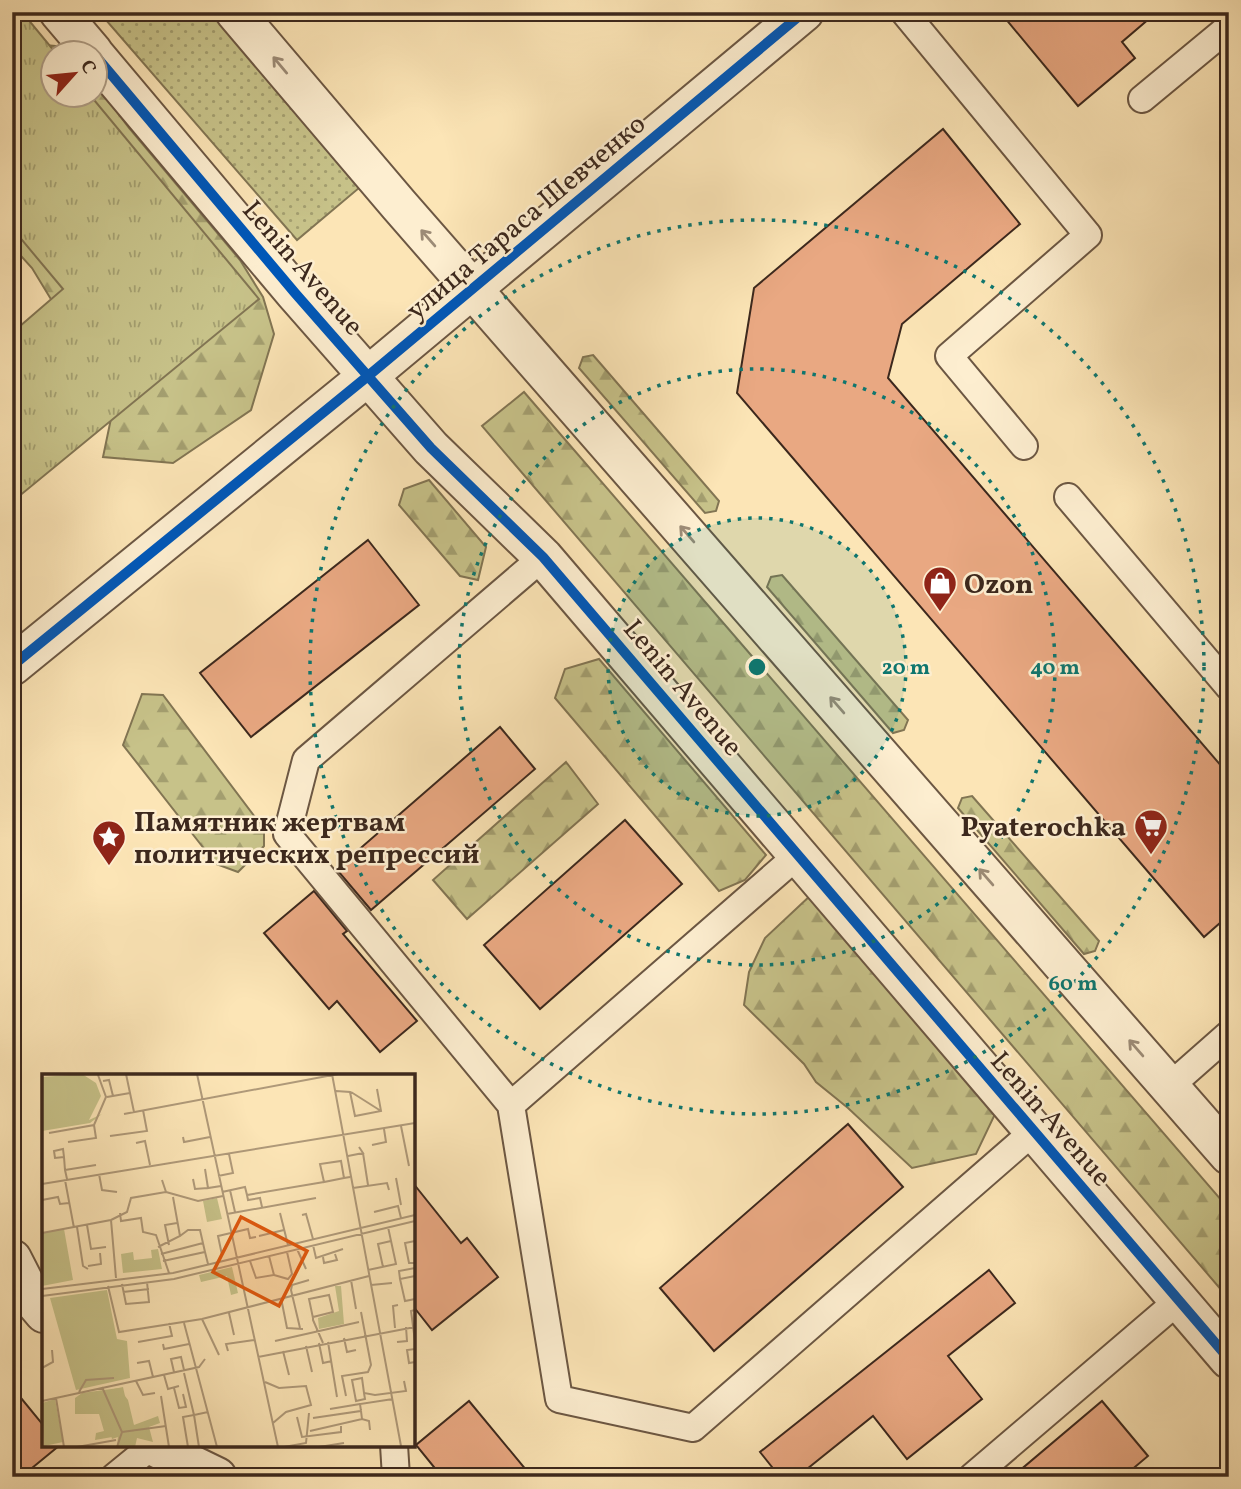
<svg xmlns="http://www.w3.org/2000/svg" width="1241" height="1489" viewBox="0 0 1241 1489" font-family="Vollkorn,serif">
<defs>
<pattern id="grass-dots" width="8" height="8" patternUnits="userSpaceOnUse" patternTransform="scale(1.75)"><rect width="8" height="8" fill="#c7c289"/><path d="M2 2h.1M6 6h.1" fill="none" stroke="#a39e6f" stroke-width="1.8" stroke-linecap="round"/></pattern>
<pattern id="forest-firs" width="22" height="20" patternUnits="userSpaceOnUse" patternTransform="scale(1.75)"><rect width="22" height="20" fill="#c7c289"/><path d="M5 1l3.5 6h-7zM16 11l3.5 6h-7z" fill="#a39e6f"/></pattern>
<pattern id="park-tufts" width="24" height="20" patternUnits="userSpaceOnUse" patternTransform="scale(1.75)"><rect width="24" height="20" fill="#c7c289"/><path d="M3 7l-1-3M5 7V3M7 7l1-3M15 17l-1-3M17 17v-4M19 17l1-3" fill="none" stroke="#a39e6f"/></pattern>
</defs>
<rect width="100%" height="100%" fill="#fce5b6"/>
<filter id="stains"><feTurbulence type="fractalNoise" baseFrequency=".00286" numOctaves="4"/><feColorMatrix values="0 0 0 0 .2 0 0 0 0 .09 0 0 0 0 .02 0 0 0 .5 -.17"/></filter>
<radialGradient id="worn" r=".72"><stop offset=".6" stop-color="#630" stop-opacity="0"/><stop offset="1" stop-color="#630" stop-opacity=".3"/></radialGradient>
<path fill="url(#grass-dots)" stroke="#827553" stroke-width="2" d="M99,12H210L359,188L297,240Z"/>
<path fill="url(#forest-firs)" stroke="#827553" stroke-width="2" d="M21,43L67,47L71,52H52V94H94L95,83L129,128L240,260L263,297L274,334L251,410L173,463L103,457L119,380L66,324L32,268L12,246V49Z
M593,355L719,501L716,511L705,513L579,368L583,357Z
M524,392L1229,1209V1299L482,426Z
M429,480L486,547L478,580L460,576L399,505L404,489Z
M782,575L908,720L904,730L893,733L767,587L771,577Z
M599,659L766,855L745,880L719,891L555,698L565,669Z
M142,694L163,695L264,829V846L238,872L216,864L123,745Z
M566,762L598,804L467,919L433,880Z
M972,796L1099,941L1095,951L1084,954L958,808L962,798Z
M812,894L996,1112L976,1154L912,1168L848,1108L816,1082L804,1064L744,1005L749,972L765,938Z"/>
<path fill="url(#park-tufts)" stroke="#827553" stroke-width="2" d="M12,12H22L55,52H52V94L90,95L259,299L12,502V333L63,289L12,228Z"/>
<path fill="#e9a882" stroke="#3c281d" stroke-width="2" d="M1000,12H1157L1122,42L1135,58L1078,106Z
M943,129L1020,224L902,324L888,378L1229,775V915L1204,937L737,393L754,288Z
M368,540L419,605L251,737L200,673Z
M500,727L535,769L371,910L338,871L342,868L340,866Z
M625,820L682,884L540,1009L484,945Z
M314,891L347,931L343,934L417,1021L380,1052L337,1001L329,1009L264,933Z
M848,1124L903,1187L714,1351L660,1288Z
M413,1183L461,1243L467,1238L498,1277L432,1330L413,1306Z
M989,1270L1015,1303L948,1356L982,1399L907,1459L873,1416L797,1477H780L760,1452Z
M12,1387L44,1426V1445H60L21,1477H12Z
M469,1401L532,1477H442L416,1445Z
M1102,1401L1148,1456L1123,1477H1012Z"/>
<g fill="none" stroke-linecap="round" stroke-linejoin="round">
<g stroke="#6c5743" stroke-width="30">
<path id="service" d="M904,12L1088,235L949,356L1024,446
M1142,99L1229,27
M1068,497L1229,687
M543,557L306,760L287,834L511,1105L798,855
M1170,1086L1229,1034
M511,1105L559,1399L693,1428L1034,1131
M394,1445L396,1477
M114,1477L152,1446
M972,1477L1179,1300"/>
</g>
<g stroke="#6c5743" stroke-width="42">
<path id="minor" d="M59,12L93,52
M235,12L399,205L1229,1155
M94,54L295,293L431,448L543,557L1229,1359
M12,666L368,376L804,12
M12,1259L33,1300L44,1313
M151,1445L217,1477"/>
</g>
<use href="#service" stroke="#fdeed0" stroke-width="26"/>
<use href="#minor" stroke="#fdeed0" stroke-width="38"/>
<g stroke="#fdeed0" stroke-width="15">
<path id="cycleway" d="M94,54L295,293L431,448L543,557L1229,1359
M12,666L368,376L804,12"/>
</g>
<use href="#cycleway" stroke="#0057b8" stroke-width="10"/>
</g>
<defs><path id="oneway-shaft" d="M-6 0H5M1.5-3L5.5 0L1.5 3" fill="none" stroke-width="1.6" stroke-linecap="round" stroke-linejoin="round" transform="scale(1.75)"/></defs>
<g stroke="#9c8b76">
<use href="#oneway-shaft" transform="translate(280 65) rotate(-130)"/>
<use href="#oneway-shaft" transform="translate(428 238) rotate(-131)"/>
<use href="#oneway-shaft" transform="translate(687 534) rotate(-131)"/>
<use href="#oneway-shaft" transform="translate(837 705) rotate(-131)"/>
<use href="#oneway-shaft" transform="translate(986 877) rotate(-131)"/>
<use href="#oneway-shaft" transform="translate(1136 1048) rotate(-131)"/>
</g>
<circle cx="757" cy="667" r="149" fill="#0f766e" fill-opacity=".12"/>
<g fill="none" stroke="#0f766e" stroke-width="3.5" stroke-dasharray="3.5 7">
<circle cx="757" cy="667" r="149"/>
<circle cx="757" cy="667" r="298"/>
<circle cx="757" cy="667" r="447"/>
</g>
<defs>
<g id="shop-pin" transform="scale(1.75)"><path d="M0 17L-7.5 6A9.5 9.5 0 1 1 7.5 6Z" fill="#8f2418" stroke="#fdeed0"/><path d="M-5-2.5h2.3a2.7 3.5 0 0 1 5.4 0H5L5.5 6h-11ZM-1.5-2.5h3a1.5 2.3 0 0 0-3 0Z" fill="#fff"/></g>
<g id="supermarket-pin" transform="scale(1.75)"><path d="M0 17L-7.5 6A9.5 9.5 0 1 1 7.5 6Z" fill="#8f2418" stroke="#fdeed0"/><path d="M-6-5.5h2.5l.6 2H6L4.5 2H-2.5L-4.4-4H-6ZM-1.5 3.2a1.3 1.3 0 1 0 .1 0ZM3 3.2a1.3 1.3 0 1 0 .1 0Z" fill="#fff"/></g>
<g id="sight-pin" transform="scale(1.75)"><path d="M0 17L-7.5 6A9.5 9.5 0 1 1 7.5 6Z" fill="#8f2418" stroke="#fdeed0"/><path d="M0-6L1.8-2.2L6-1.7L2.9 1.2L3.7 5.4L0 3.3L-3.7 5.4L-2.9 1.2L-6-1.7L-1.8-2.2Z" fill="#fff"/></g>
</defs>
<g fill-rule="evenodd">
<use href="#shop-pin" x="940" y="583"/>
<use href="#supermarket-pin" x="1151" y="826"/>
<use href="#sight-pin" x="109" y="837"/>
</g>
<g text-anchor="middle" stroke-width="5" stroke-linejoin="round" paint-order="stroke">
<g font-size="28" fill="#3c281d" stroke="#fdeed0">
<text transform="translate(525 216) rotate(-40)" y="10">улица Тараса Шевченко</text>
<text transform="translate(304 267) rotate(49)" y="10">Lenin Avenue</text>
<text transform="translate(684 687) rotate(50)" y="10">Lenin Avenue</text>
<text transform="translate(1052 1118) rotate(49)" y="10">Lenin Avenue</text>
</g>
<g font-size="28" font-weight="bold" fill="#3c281d" stroke="#fdeed0" text-anchor="start">
<text x="964" y="593">Ozon</text>
<text x="134" y="831">Памятник жертвам<tspan x="134" dy="32">политических репрессий</tspan></text>
<text x="1126" y="836" text-anchor="end">Pyaterochka</text>
</g>
</g>
<g transform="translate(42 1074)">
<rect width="373" height="373" fill="#fce5b6"/>
<path d="M116,175L120,195L81,199L79,180L91,178L92,186L110,184L109,176Z" fill="#c7c289"/>
<path d="M293,212H299L302,250L277,255L276,244L297,237ZM77,314L86,326L92,351L116,342L118,349L107,353L111,368L95,364L93,373H75L76,362L53,366L54,359L62,357L57,340H33V324L40,319Z" fill="#c7c289"/>
<path d="M175,124L180,145L165,148L161,127ZM22,155L31,206L0,212V159ZM190,193L196,219L189,221L185,202L159,208L157,201ZM65,216L75,265L85,267L88,304L34,316L8,224ZM81,313L92,363L87,364V373H77L76,363L70,365L58,318ZM13,325L21,368L2,372L0,329Z" fill="#c7c289"/>
<path d="M40,0L54,9L59,22L47,46L60,40L48,49L0,57V3Z" fill="#c7c289"/>
<path fill="none" stroke="#af9979" stroke-width="2" d="M84,0L92,38M155,0L236,373M290,0L359,372M61,7L67,6L71,22M294,17L308,18L313,42L339,37L335,15M309,18L339,37M65,23L88,19M82,40L296,0M359,52L367,92M7,59L52,51L64,23L56,1M68,62L105,57L101,36M141,63L142,68L168,63M26,68L54,64L52,51M94,69L103,67L108,91M330,71L344,68L342,55M321,79L326,111M306,82L321,79L317,73M22,83L13,84L12,77L21,75L22,83L23,96L25,105M163,95L166,114L179,112M23,96L54,91M57,100L60,116L75,118M176,102L191,99L187,80M302,104L299,87L278,90L282,108L302,104L308,103M354,104L359,131M151,105L153,115L166,114M23,106L32,154M0,110L373,49M311,114L345,109L347,116M188,116L193,138M124,118L156,127L181,122M180,118L203,113L205,121L282,108M205,121L206,126L218,124L220,133M0,126L16,123L18,130L27,129M332,138L356,132L359,144M78,139L79,147L99,144L101,158L114,161L127,199M238,139L246,171M185,140L274,124M260,141L264,140L271,165M69,146L85,138L89,124L124,118L120,106M45,151L49,175L64,173M35,153L41,192L46,195M0,159L69,146L74,204M138,162L146,156H158L163,178M217,162L242,156M373,167L363,169L367,189H373M127,171L123,151L135,149M271,171L274,184L301,175M116,173L138,162L131,123M255,175L264,195M119,180L161,169M180,181L176,162L206,155L208,164L214,163M281,183L282,189L295,186L293,180M121,187L163,178L166,190M208,187L214,204L232,201L227,182M46,192L59,190L58,179M341,193L336,170L349,167M326,196L354,190L346,153M232,201L246,205L250,200L245,178M373,202L358,205L363,227L373,225M358,205L357,197L373,194M309,206L314,235M80,210L84,230L107,228L105,208M329,211L350,209M66,212L77,258L160,245L327,202M0,215L131,199L373,141M81,218L107,215M0,222L132,205L373,147M239,224L245,254L261,255M373,236L369,237L373,267M187,239L192,261M271,243L291,238L287,221L267,225L271,244V246L281,269M160,245L177,281M142,249L175,373M258,254L249,216L250,211L267,206M353,254L351,232L356,231M302,264L305,278L314,276M233,267L317,248M96,268L130,262L127,249M286,268L295,323M355,268L365,267L364,253M277,269L281,289L290,287M121,270L122,275L147,270M264,272L270,298M373,275L365,276L367,289L373,288M186,277L184,270L212,266M241,277L247,301M216,283L373,253M95,289L107,287L111,303M0,294L11,288L10,276M132,298L129,285L139,283L142,296M142,299L152,341L141,343L146,373M122,301L126,315L137,312M94,307L101,321L113,319M223,308L237,314L264,312L269,331L244,338L231,349M60,313L80,358L75,373M132,314L137,334L144,333L141,320M37,318L44,306L72,304M322,319L323,325L314,327L310,306L320,304L322,319L333,321L364,317L362,307M119,322L127,373M304,322L300,302L326,298L329,291L319,238M14,324L22,373M0,327L157,293L163,285M288,335L318,330M319,337L318,330L351,325M255,343L260,363L299,358V352M271,344L319,337L320,345M268,357L320,345L327,347L328,356M80,358L124,352M35,373L74,366M157,373L152,341L166,338M242,373L264,369L267,339M277,373L302,369"/>
<path fill="#df570d" fill-opacity="0.15" stroke="#df570d" stroke-width="3.5" d="M199,143L265,177L237,232L171,198Z"/>
<rect width="373" height="373" fill="none" stroke="#3c281d" stroke-width="3.5"/>
</g>
<circle cx="757" cy="667" r="10" fill="#0f766e" stroke="#fdeed0" stroke-width="3.5"/>
<g font-size="21" text-anchor="middle" font-weight="bold" fill="#0f766e" stroke="#fdeed0" stroke-width="5" stroke-linejoin="round" paint-order="stroke">
<text x="906" y="674">20 m</text>
<text x="1055" y="674">40 m</text>
<text x="1073" y="990">60 m</text>
</g>
<rect width="1241" height="1489" fill="none" stroke="#fce5b6" stroke-width="42"/>
<rect x="14" y="14" width="1213" height="1461" fill="none" stroke="#3c281d" stroke-width="3.5"/>
<rect x="21" y="21" width="1199" height="1447" fill="none" stroke="#3c281d" stroke-width="2"/>
<g transform="translate(74 74) rotate(63)"><circle r="33" fill="#fdeed0" stroke="#b09f88" stroke-width="2"/>
<path d="M0-5L12 26L0 18L-12 26Z" fill="#8f2418"/>
<text y="-10" font-size="19" font-weight="bold" text-anchor="middle" fill="#3c281d">С</text>
</g>
<rect width="100%" height="100%" filter="url(#stains)"/>
<rect width="100%" height="100%" fill="url(#worn)"/>
</svg>
